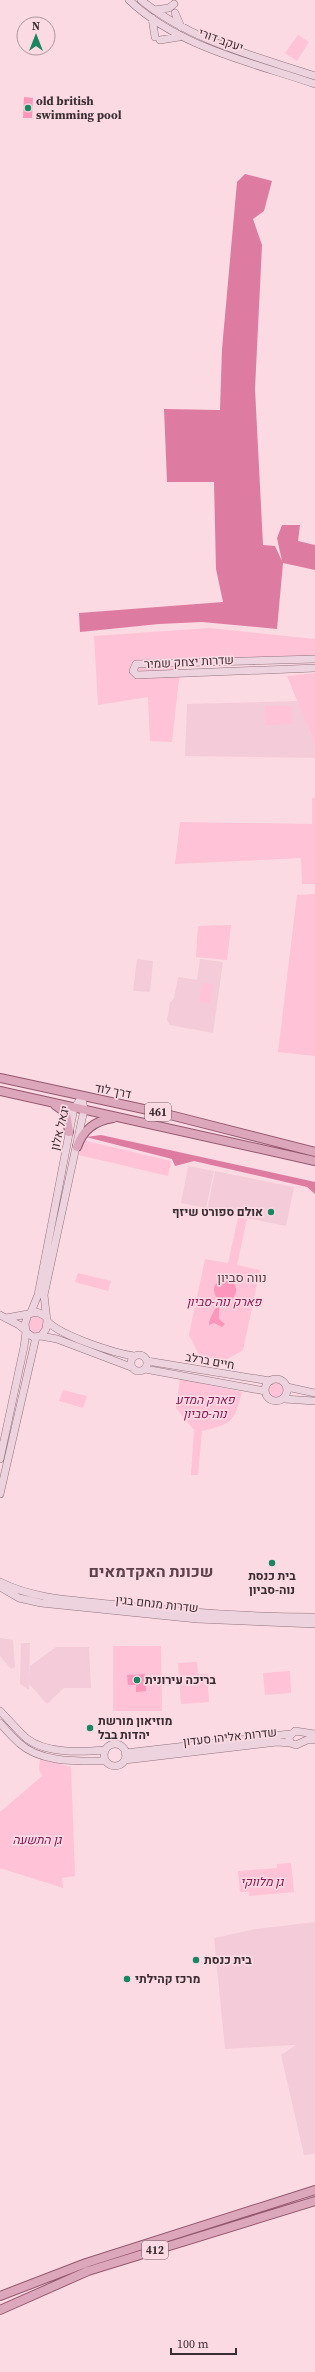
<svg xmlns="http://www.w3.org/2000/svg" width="315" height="2372" viewBox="0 0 315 2372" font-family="'Source Serif 4',Heebo,serif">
<rect width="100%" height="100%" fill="#fbdae4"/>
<path fill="#f4ccd9" d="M298,701L315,744V758L185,756L187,704Z
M137,959L153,961L150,992L133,991Z
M200,959L223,962L213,1033L170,1025L167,1020L170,1003L174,998L178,977L197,980Z
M188,1166L214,1171L206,1208L181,1203Z
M215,1171L294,1187L286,1226L207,1210Z
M0,1638L13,1640L15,1667L11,1669L0,1656Z
M21,1643H30L29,1690L20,1684Z
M56,1647H89L91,1688H64L47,1704L29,1684L30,1666Z
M315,1922V2154L304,2155L281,2055L296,2045L225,2049L214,1938L256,1929Z"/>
<path fill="#ffc2d6" d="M298,35L309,42L297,61L285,53Z
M209,628L315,639V662L181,661L172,742L150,741L148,697L98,705L94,636Z
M315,673V744L287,676Z
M265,706H292V724L265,725Z
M312,798H315V884H302L301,858L175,864L180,822L312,824Z
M315,894V1056L278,1052L297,895Z
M231,925L227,960L196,957L198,926Z
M202,983L213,984L210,1003L199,1002Z
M82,1140L171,1161L168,1176L79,1155Z
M238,1218L247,1219L237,1265L260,1270L243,1350L224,1361L199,1355L189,1335L205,1259L228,1263Z
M78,1273L111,1281L108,1291L75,1282Z
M29,1314L45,1316L43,1332L33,1336L25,1326Z
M180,1379L242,1392C234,1422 232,1424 202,1431L198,1475H191L194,1430L176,1408Z
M266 1390a10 10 0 1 1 20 0a10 10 0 1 1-20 0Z
M63,1390L87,1396L83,1408L59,1401Z
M113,1646H161L162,1711H113Z
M197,1662L198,1674H207L209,1702L181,1704L178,1663Z
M290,1671L291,1693L265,1695L263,1673Z
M40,1759L71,1767L75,1876L62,1878L63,1888L0,1868V1812L42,1776L39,1769Z
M291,1863L294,1892L249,1896V1892H240L238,1871L277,1868V1864Z"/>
<path fill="#de7ba1" d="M245,174L272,181L264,211L253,219L262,245L255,389L263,545L275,546L282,561L277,538L282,525H300L298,541L315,545V570L283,563L277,629L202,622L159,624L80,632L79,613L223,602L216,569L214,482H167L164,409L220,410L222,349L237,182Z
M101,1135L315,1182V1194L307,1187L194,1161L175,1166L172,1159L86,1137Z"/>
<path fill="#fc96bb" d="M24,97L33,98L32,118H23Z
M214 1290a11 11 0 1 1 22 0a11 11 0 1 1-22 0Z
M218,1302L224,1303L225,1305L219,1308V1319L225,1324L222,1327L214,1323L209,1325C209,1316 216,1311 218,1302Z
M145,1674L146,1691L136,1692V1685H128L127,1675Z"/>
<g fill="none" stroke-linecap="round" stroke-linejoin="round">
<g stroke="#91737d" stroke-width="8">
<path id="secondary" d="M129,0C180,48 251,62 315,84
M141,0C191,41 255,56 315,76
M154,10L169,8L174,4
M175,13L181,27
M152,18L155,37
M160,40L179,37
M315,659L136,664L133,671L137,675L315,668
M31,1312L38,1295L74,1108L82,1097
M0,1315L19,1325L25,1330
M45,1316L37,1312L28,1314L25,1324L26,1332L33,1337L41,1336L46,1329L47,1321L44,1295L84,1110L82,1097
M6,1318L28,1314
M47,1321C61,1336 114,1353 134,1356
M41,1336L57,1339L131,1367
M131 1363a8 8 0 1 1 16 0a8 8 0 1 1-16 0Z
M147,1361L270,1381
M145,1369L265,1391
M265 1390a11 11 0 1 1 22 0a11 11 0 1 1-22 0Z
M287,1387L315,1393
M284,1399L315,1401
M0,1459L24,1347L26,1332
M0,1494L36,1337
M0,1582C34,1599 72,1600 109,1604C178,1612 246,1617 315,1617
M0,1587L19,1598L41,1603L197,1619L315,1624
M0,1711C9,1720 17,1730 26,1738C46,1754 81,1752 105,1750
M0,1723C6,1730 12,1737 19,1743C41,1763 77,1761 105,1761
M315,1734L295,1731L289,1737L290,1743L296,1745L307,1740H315
M104 1755a11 11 0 1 1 22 0a11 11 0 1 1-22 0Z
M125,1753L290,1734
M125,1760L277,1742L290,1743"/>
</g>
<g stroke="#94576d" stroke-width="10">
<path id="primary" d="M0,1078L162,1113L315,1152
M0,1091L315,1161
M55,1105L66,1113L69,1132
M77,1147C83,1130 94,1121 113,1118
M0,2296L86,2263L315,2190
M0,2310L88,2271L315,2201"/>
</g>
<use href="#secondary" stroke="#edd3dd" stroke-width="7"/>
<use href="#primary" stroke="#dca7bb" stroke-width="8"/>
</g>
<g fill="#1a8561" stroke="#fbdae4" stroke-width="1.5">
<circle cx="28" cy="108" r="4"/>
<circle cx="271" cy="1212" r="4"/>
<circle cx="272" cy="1563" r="4"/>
<circle cx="137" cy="1680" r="4"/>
<circle cx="90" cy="1728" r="4"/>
<circle cx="196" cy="1960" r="4"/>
<circle cx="127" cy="1979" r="4"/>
</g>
<g text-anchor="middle" stroke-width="3.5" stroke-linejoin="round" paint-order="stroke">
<g fill="#fbdae4" stroke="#746167" stroke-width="1">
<rect x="145" y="1103" width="26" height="18" rx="3"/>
<rect x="142" y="2241" width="26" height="18" rx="3"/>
</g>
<g font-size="11" font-weight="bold" fill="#3a2d31">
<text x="158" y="1116">461</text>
<text x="155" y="2254">412</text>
</g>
<g font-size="12" fill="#3a2d31" stroke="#fbdae4">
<text transform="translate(221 40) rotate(20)" y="4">יעקב דורי</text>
<text transform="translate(189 662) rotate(-3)" y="4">שדרות יצחק שמיר</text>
<text transform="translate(113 1091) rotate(11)" y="4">דרך לוד</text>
<text transform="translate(60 1128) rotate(-76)" y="4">יגאל אלון</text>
<text transform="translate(210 1361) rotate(10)" y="4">חיים ברלב</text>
<text transform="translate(157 1604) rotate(6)" y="4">שדרות מנחם בגין</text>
<text transform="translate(230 1737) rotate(-6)" y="4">שדרות אליהו סעדון</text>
</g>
<g font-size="12" font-weight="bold" fill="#3a2d31" stroke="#fbdae4" text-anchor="start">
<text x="36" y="105">old british<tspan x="36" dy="14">swimming pool</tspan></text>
<text x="263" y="1216" text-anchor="end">אולם ספורט שיזף</text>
<text x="272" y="1580" text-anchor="middle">בית כנסת<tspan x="272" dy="14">נוה-סביון</tspan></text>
<text x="145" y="1684">בריכה עירונית</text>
<text x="98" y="1725">מוזיאון מורשת<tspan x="98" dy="14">יהדות בבל</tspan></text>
<text x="204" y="1964">בית כנסת</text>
<text x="135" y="1983">מרכז קהילתי</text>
</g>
<g font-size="12" font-style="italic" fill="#8d1651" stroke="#fbdae4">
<text x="224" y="1306">פארק נוה-סביון</text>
<text x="205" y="1404">פארק המדע<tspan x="205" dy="14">נוה-סביון</tspan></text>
<text x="37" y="1844">גן התשעה</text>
<text x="262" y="1886">גן מלווקי</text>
</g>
<g font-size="13" fill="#5d424b" stroke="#fbdae4">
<text x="242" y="1282">נווה סביון</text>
</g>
<g font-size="16" font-weight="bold" fill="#5d424b" stroke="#fbdae4">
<text x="151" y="1577">שכונת האקדמאים</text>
</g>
</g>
<g transform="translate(36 36)"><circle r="19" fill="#fbdae4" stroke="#ae959c"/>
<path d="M0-3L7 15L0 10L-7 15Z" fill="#1a8561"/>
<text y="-6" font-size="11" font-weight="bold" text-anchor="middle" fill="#3a2d31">N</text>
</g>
<path d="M171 2348v6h65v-6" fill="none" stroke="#3a2d31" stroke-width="2"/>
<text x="177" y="2348" font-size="12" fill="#3a2d31" stroke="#fbdae4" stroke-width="3" paint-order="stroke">100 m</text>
</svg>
